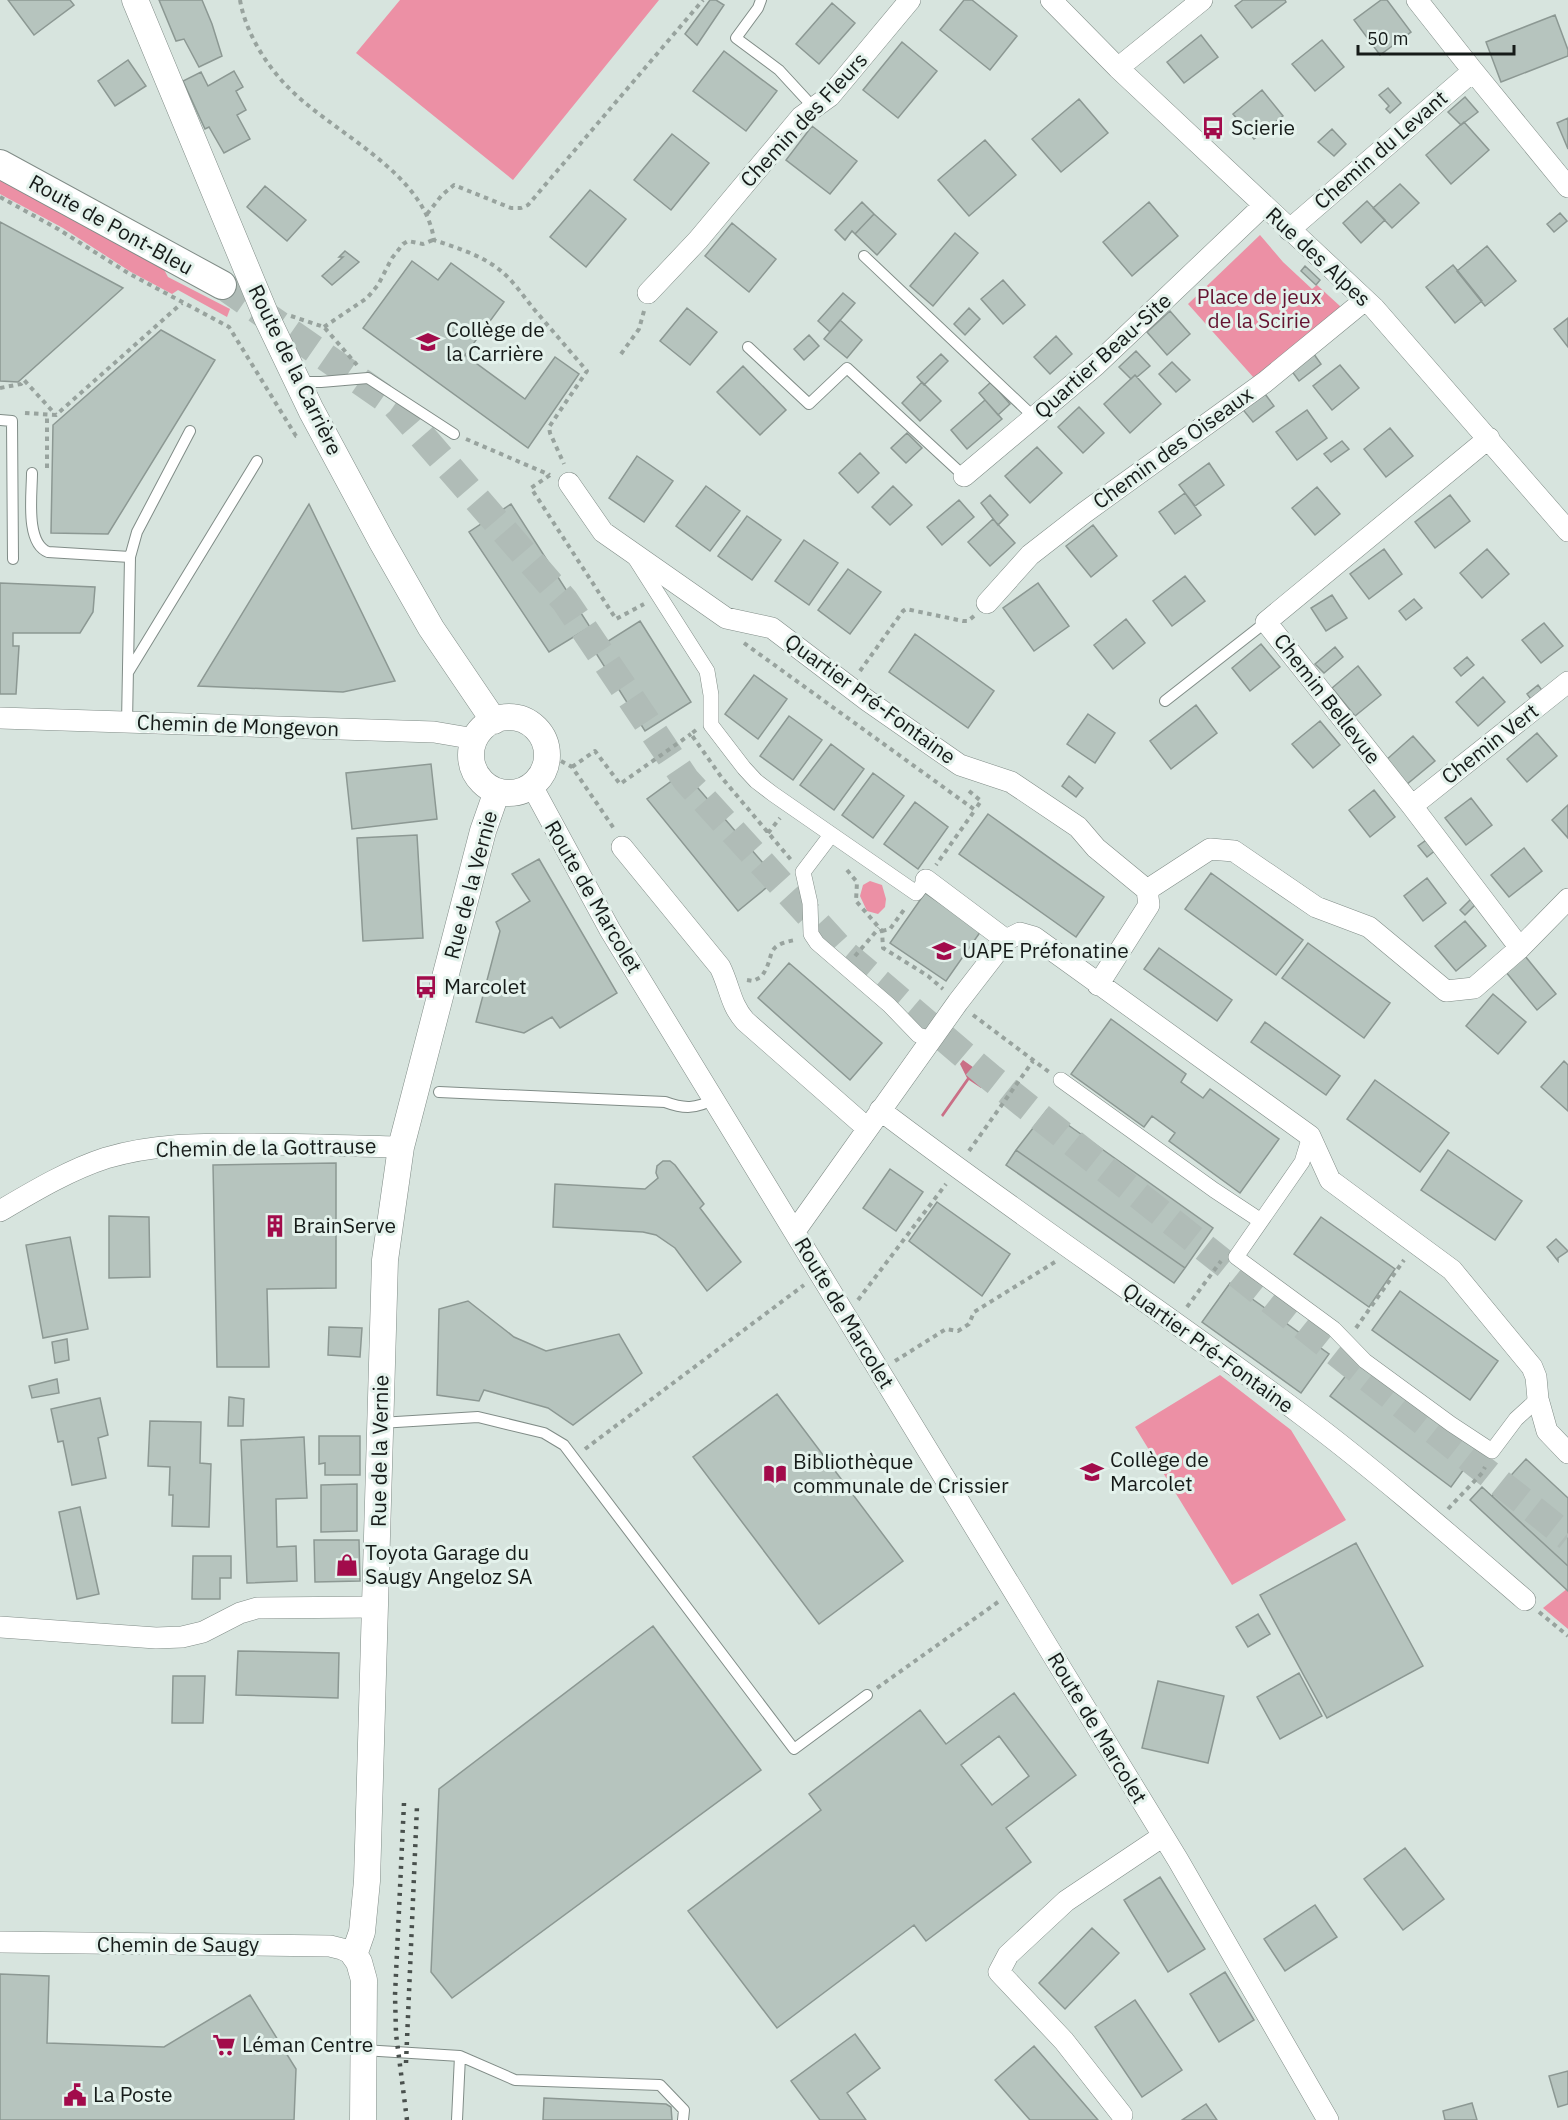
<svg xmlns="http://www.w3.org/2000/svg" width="1568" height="2120" viewBox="0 0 1568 2120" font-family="'IBM Plex Sans',sans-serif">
<rect width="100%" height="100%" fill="#d7e4de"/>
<path fill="#ec90a5" d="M400,0H659L513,180L356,53Z
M0,180L159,260L168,277L230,309L227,317L178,290L172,294L131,272L63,228L0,194Z
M1260,235L1283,262L1312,289L1317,285L1341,307L1254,378L1188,304Z
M870,881L882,885L886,899L885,907L878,914L867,911L860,896L863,885Z
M1220,1375L1291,1430L1346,1520L1232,1585L1135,1427Z
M1568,1588V1629L1543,1608Z"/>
<path fill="#ca6f86" d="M963,1060L977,1070L984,1083L981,1088L969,1080L943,1117L941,1115L967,1078L960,1064Z"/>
<path fill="#b6c4be" stroke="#8c9893" stroke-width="1.5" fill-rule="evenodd" d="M8,0H70L74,5L34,35Z
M159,0H202L212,24L222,56L199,67L184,39L176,41Z
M710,0H716L724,5L697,45L685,34Z
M964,0H972L1017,36L990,70L940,30Z
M1243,0H1285L1286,2L1252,28L1235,6Z
M1381,0H1387L1411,32L1380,55L1354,20Z
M832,3L855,23L819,64L796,44Z
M1555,15L1568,50V56L1501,82L1486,42Z
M1201,35L1218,57L1184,83L1167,62Z
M1322,40L1344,67L1315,91L1292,64Z
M902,42L937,71L898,118L863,90Z
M724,51L777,91L746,131L693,91Z
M128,60L146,86L115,106L98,81Z
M234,71L243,87L236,91L246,110L237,115L250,139L224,153L209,127L205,129L183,81L201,72L208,86Z
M1388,88L1401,103L1390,113L1386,109L1389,106L1379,95Z
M1262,90L1283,116L1254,139L1233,114Z
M1465,97L1478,112L1461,125L1448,112Z
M1079,99L1108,133L1061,172L1032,139Z
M1568,118V149L1557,123Z
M1464,122L1489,150L1451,184L1426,155Z
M812,126L857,161L830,194L786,160Z
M1332,129L1346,144L1334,156L1318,142Z
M672,134L709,163L671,210L634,180Z
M985,140L1016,175L969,216L938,180Z
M1400,184L1419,203L1392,228L1373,208Z
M265,186L306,220L287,241L247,207Z
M590,190L626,219L586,267L550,237Z
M1367,201L1385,220L1361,243L1343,223Z
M862,202L874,214L855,234L852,231L845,240L835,230Z
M1149,202L1178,236L1132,276L1103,242Z
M1560,213L1567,221L1554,232L1547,224Z
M874,214L896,234L877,255L855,234Z
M0,222L123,288L18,382L0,381Z
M732,223L776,259L749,292L705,256Z
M955,233L978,253L933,306L910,286Z
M1487,246L1516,281L1485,306L1457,271Z
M345,251L359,262L332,285L322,276L343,257H339Z
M412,261L438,280L451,263L504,302L465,355L525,399L555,357L579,374L528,448L363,328Z
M1453,265L1482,301L1455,323L1426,287Z
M1305,266L1320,280L1316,285L1301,271Z
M1003,280L1025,305L1003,324L981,299Z
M843,293L855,303L830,332L818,321Z
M687,308L717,332L690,365L660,341Z
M969,308L980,319L965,335L954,324Z
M1170,311L1190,334L1167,355L1147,332Z
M1568,318V347L1554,329Z
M840,320L862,340L847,358L824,339Z
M161,330L215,360L108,534L51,533L53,425Z
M809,335L819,346L804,360L794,349Z
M1056,336L1072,354L1050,374L1034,357Z
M1311,350L1321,364L1299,381L1288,366Z
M1136,351L1150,366L1137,377L1135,375L1131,379L1119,367Z
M941,354L948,361L924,385L917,377Z
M1172,362L1190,380L1176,392L1159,374Z
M1340,365L1359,388L1332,410L1313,386Z
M743,366L786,410L760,435L717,392Z
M1135,375L1161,404L1130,433L1104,404Z
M922,382L941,401L920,421L902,403Z
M991,382L1010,404L998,415L979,393Z
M1262,390L1274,406L1253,422L1240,406Z
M985,400L1002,419L967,449L951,430Z
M1079,407L1104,433L1083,453L1058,427Z
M1307,410L1327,438L1297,460L1276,432Z
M1390,428L1413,456L1386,477L1364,449Z
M907,433L922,448L906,463L891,448Z
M1342,441L1349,449L1331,462L1324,454Z
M1037,447L1062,473L1030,503L1005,476Z
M860,453L879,473L858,493L839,473Z
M637,456L673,481L644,522L609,498Z
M1209,463L1224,485L1195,506L1179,485Z
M706,486L740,511L710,551L676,526Z
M893,486L912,505L890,525L872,507Z
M1317,487L1340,514L1315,535L1292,508Z
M1185,493L1201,515L1175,534L1159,512Z
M990,495L1008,515L998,525L981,503Z
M1450,495L1470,521L1435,548L1415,522Z
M959,500L974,517L942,545L927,527Z
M309,504L395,681L343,692L198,686Z
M511,504L590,627L549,652L469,532Z
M747,516L781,540L752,580L718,556Z
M993,519L1015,543L990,566L968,542Z
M1093,525L1117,556L1091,577L1066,546Z
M804,540L838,563L809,605L775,581Z
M1384,549L1402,574L1369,599L1350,574Z
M1487,549L1509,574L1482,598L1460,573Z
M848,569L881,592L850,634L818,610Z
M1185,576L1205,601L1172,626L1153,601Z
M0,583L95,587L93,612L80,633H13V646H19L16,694H0Z
M1038,583L1069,626L1034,651L1003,608Z
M1332,595L1347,618L1326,631L1311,608Z
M1414,599L1422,608L1406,620L1399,611Z
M1126,619L1145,643L1113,669L1094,645Z
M640,621L691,702L645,731L594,650Z
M1544,623L1563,646L1541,663L1522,640Z
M915,634L994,691L968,728L889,672Z
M1261,644L1280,667L1250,691L1232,668Z
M1335,647L1343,657L1324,673L1315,664Z
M1467,657L1474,665L1461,676L1454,668Z
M1358,666L1381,695L1355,716L1332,688Z
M754,675L787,699L758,739L725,714Z
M1483,677L1505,702L1478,726L1456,702Z
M1538,685L1544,693L1533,702L1527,694Z
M1196,705L1217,733L1171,769L1150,741Z
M1088,714L1115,733L1095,763L1067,744Z
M789,716L822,740L793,780L760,756Z
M1320,721L1340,745L1313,768L1292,744Z
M1537,733L1557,756L1527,782L1507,759Z
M1413,736L1435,761L1406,785L1385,761Z
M831,744L864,769L834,810L800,785Z
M431,764L437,819L352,829L346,773Z
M684,772L777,879L738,911L647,799Z
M873,773L904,796L873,838L842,815Z
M1069,776L1083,788L1076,797L1062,786Z
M1374,790L1395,817L1370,837L1349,810Z
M1471,798L1492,825L1466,845L1445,818Z
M915,802L948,827L918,869L884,844Z
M1568,805V838L1552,820Z
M988,814L1104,897L1076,937L959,854Z
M417,835L423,938L363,941L357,838Z
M1429,838L1437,849L1427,857L1418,846Z
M1524,848L1542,871L1509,897L1491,875Z
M539,859L617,993L560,1028L552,1017L524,1033L476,1022L500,931L496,922L530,901L512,874Z
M1211,873L1303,940L1276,975L1185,909Z
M1427,878L1446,903L1423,921L1404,896Z
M925,893L981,931L946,981L890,943Z
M1473,897L1478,902L1465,915L1460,910Z
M1465,921L1486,946L1456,971L1435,946Z
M1308,943L1390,1003L1364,1038L1282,978Z
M1159,948L1232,1000L1217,1021L1144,969Z
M1525,956L1556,994L1537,1010L1506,972Z
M789,963L882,1043L850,1080L758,998Z
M1493,994L1526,1022L1498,1054L1466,1026Z
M1111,1019L1186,1074L1181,1082L1203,1098L1210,1089L1279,1139L1240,1193L1169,1141L1175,1133L1152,1116L1144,1127L1071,1074Z
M1265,1022L1340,1076L1326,1095L1251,1042Z
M1564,1061L1568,1065V1111L1541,1087Z
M1375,1080L1449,1133L1420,1172L1347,1119Z
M1047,1110L1213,1228L1185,1268L1016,1150Z
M1016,1150L1185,1268L1174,1283L1006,1165Z
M1448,1150L1522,1201L1495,1240L1421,1190Z
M663,1161H670L675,1165L704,1204L700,1208L741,1262L707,1291L675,1248L656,1235L643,1232L553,1227L555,1184L645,1189L658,1178L656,1173L657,1166Z
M336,1163V1288L267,1289L269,1367H217L213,1165Z
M890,1169L923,1192L896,1231L863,1208Z
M937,1202L1010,1254L982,1296L909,1241Z
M109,1216L149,1217L150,1277L109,1278Z
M1321,1217L1395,1269L1369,1307L1294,1254Z
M70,1237L88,1329L43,1338L26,1245Z
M1556,1239L1568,1251L1558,1258V1261L1547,1247Z
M1230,1283L1329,1354L1301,1393L1202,1322Z
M1400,1291L1498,1361L1470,1400L1372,1330Z
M468,1301L514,1337L546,1351L619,1334L642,1373L573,1425L548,1408L484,1390L479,1401L437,1395L439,1309Z
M329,1327L362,1328L360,1357L328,1355Z
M67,1339L69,1360L55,1363L52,1342Z
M1358,1360L1478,1450L1451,1487L1330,1396Z
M57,1379L59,1393L32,1398L29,1386Z
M777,1394L903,1561L819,1624L693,1457Z
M229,1397L244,1399L243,1426H228Z
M100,1398L108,1435L98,1438L106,1478L72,1485L63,1441L58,1442L51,1409Z
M150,1421L201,1422L200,1463L211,1464L209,1527L172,1526L173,1495H169L170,1467L148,1466Z
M319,1436H360V1475H325V1463L319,1464Z
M304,1437L307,1498L276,1499L277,1547L296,1546L297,1581L247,1583L241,1440Z
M1526,1459L1568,1498V1566L1492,1496Z
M357,1484V1531L321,1532V1485Z
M1482,1487L1568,1566V1591L1470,1500Z
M80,1507L99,1594L77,1599L59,1512Z
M314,1540H359L360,1581L315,1582Z
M1356,1543L1423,1666L1327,1718L1260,1595Z
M193,1556H231V1578H220V1599H192Z
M1258,1614L1270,1634L1248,1647L1236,1627Z
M653,1626L761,1770L452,1998L431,1972L439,1789Z
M238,1651L339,1653L338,1698L236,1695Z
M1299,1673L1322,1716L1280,1739L1257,1697Z
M173,1676H205L203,1723H172Z
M1158,1681L1224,1696L1208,1763L1142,1748Z
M1014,1693L1076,1775L1006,1828L1031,1862L926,1941L914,1925L777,2028L688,1911L821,1810L809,1794L920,1710L946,1744ZM999,1736L1029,1776L992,1805L961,1765Z
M1405,1848L1444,1899L1403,1930L1364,1879Z
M1160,1877L1205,1949L1168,1972L1124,1900Z
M1315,1905L1337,1937L1285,1971L1264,1939Z
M1092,1928L1119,1953L1065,2009L1039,1983Z
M1225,1972L1254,2020L1219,2042L1190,1994Z
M0,1974L49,1976L47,2043L164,2047L250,1995L296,2069L294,2120H0Z
M1135,2000L1182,2070L1142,2097L1095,2027Z
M855,2034L880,2068L847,2093L866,2120H820L791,2081Z
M1034,2046L1098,2120H1030L995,2080Z
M1568,2071V2104L1558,2107L1549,2076Z
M544,2098L666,2104L671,2107L672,2120H543Z
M1472,2103L1477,2120H1445L1443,2111Z
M1206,2104L1217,2120H1182Z"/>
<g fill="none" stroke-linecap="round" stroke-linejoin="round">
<path stroke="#b0bcb7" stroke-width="28" stroke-dasharray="28 14" stroke-linecap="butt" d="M222,285L396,406L565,601L686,780L843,952L990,1077L1568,1537"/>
<g stroke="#808c87" stroke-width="12">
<path id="service" d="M761,0L758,8L736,38L779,70L814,108
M864,256L1035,418
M748,347L809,404L847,368L964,476
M297,382H321L368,378L454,434
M0,420L12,421L13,559
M32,473C32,494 25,543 48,552L130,557L127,723
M130,557L137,532L190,431
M129,671L257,461
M1165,701L1266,622
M439,1092L665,1102C684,1109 696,1109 714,1099
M380,1423L478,1417L544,1433L564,1445L794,1749L867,1695
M363,2050L460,2056L515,2080L660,2085L684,2110L683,2120
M457,2120L460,2056"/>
</g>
<g stroke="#808c87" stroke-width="16">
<path id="pedestrian" d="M635,558L707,671L711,695V725L744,768L756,781L773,794L916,893L926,880
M831,835L803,872L810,903L811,934L817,943L889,1005L918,1035L931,1039
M1061,1080L1214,1190L1261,1221
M1310,1136L1302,1162L1236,1257L1334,1329L1365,1361L1451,1424L1492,1451L1516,1419L1538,1399"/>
</g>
<g stroke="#808c87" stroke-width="22">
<path id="minor" d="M1051,0L1118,68L1374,308L1568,531
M1417,0L1473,71
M1118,68L1202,0
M1289,230L1473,71L1568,187
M648,293L698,240L801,117L830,96L910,0
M1489,438L1266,622L1412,806L1520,948
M964,476L1096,365L1263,206
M569,483L603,532L726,618L772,628L868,701L960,765L1011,782L1078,827L1096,848L1147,890L1149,905L1098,985
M987,603L1030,555L1084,513L1265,382L1365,300
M0,718L434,732L475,739
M532,786L610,930L1178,1860L1328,2120
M1412,806L1568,682
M622,847L720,967C730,987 730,1004 745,1021L867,1128
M926,880L1006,940
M1147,890L1210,849L1234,851L1316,907L1369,927L1446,991L1474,988L1520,948L1568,899
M880,1110C1018,1215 1163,1311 1302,1415C1379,1473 1452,1537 1525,1600
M0,1211C34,1191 69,1170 106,1158C153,1144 198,1144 246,1144C298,1144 349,1146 401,1147
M795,1231L958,1002L1006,940L1020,933L1034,937L1310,1136L1330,1180L1452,1270L1532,1367L1536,1377L1538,1399L1547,1431L1568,1453
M0,1627L156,1638L182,1637L203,1632L240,1613L257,1608L375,1607
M0,1942L330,1946L342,1949L354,1955
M1122,2115L1064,2041L999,1972L1008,1955L1066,1901L1163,1836"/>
</g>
<g stroke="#808c87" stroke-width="27">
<path id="tertiary" d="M135,0L267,318L311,410L382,542L431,628L494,721
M471 755a38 38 0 1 1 76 0a38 38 0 1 1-76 0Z
M363,2120L364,1980L359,1962L354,1955L362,1932L367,1881L385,1260L401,1147L483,831L497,791"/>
</g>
<g stroke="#808c87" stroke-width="30">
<path id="secondary" d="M0,164L222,285"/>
</g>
<path stroke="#98a39e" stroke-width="4" stroke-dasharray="4.5 4.5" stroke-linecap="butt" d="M240,0C245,30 264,62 285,84C329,132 424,170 434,240C454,247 475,253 493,265C510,276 521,293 533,308C551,329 569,350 587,371L549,427L550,433L564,464
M0,197L58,229L128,273L229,327L296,436H300
M427,214L442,195L454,185L511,208H521L528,205L703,0
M291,316L324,327L357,365
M324,327L367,298L378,285L392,258L403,244L408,241L423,244L433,240
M621,354L639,329L644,311
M0,388L21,384L24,380L56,415
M25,413L56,415L182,303
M466,439L550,475
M47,468V415
M550,475L531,488L616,619L644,604
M744,643L975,810L936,865
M860,671L903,611L906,609L963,621H968L974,616
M696,730L691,734L722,778L792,861
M561,761L572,767L615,830
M572,767L595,751L620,784L691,734
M969,791L981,801L975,810
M768,833L780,818
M847,870L857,882L856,901L882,931L883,948L928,976L943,989
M882,931L890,929L906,907
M855,956L879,928
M747,980L753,981L761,977C777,956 762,946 795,940
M973,1015L1049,1072
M969,1151L1033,1061
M858,1300L946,1184
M1187,1307L1221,1261
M1356,1328L1404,1260
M895,1361L946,1329L958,1331L969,1324L974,1312L1055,1262
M585,1449L804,1285
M1448,1509L1482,1473L1485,1467
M1539,1612L1568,1636
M877,1688L998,1602"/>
<use href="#service" stroke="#fff" stroke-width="10"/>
<use href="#pedestrian" stroke="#fff" stroke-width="15"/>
<use href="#minor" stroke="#fff" stroke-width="21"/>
<use href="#tertiary" stroke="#fff" stroke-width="26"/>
<use href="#secondary" stroke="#fff" stroke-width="28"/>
<path stroke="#49504d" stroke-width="4.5" stroke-dasharray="3 6" stroke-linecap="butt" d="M404,1803L395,1995L396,2034L407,2120
M406,2063L417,1806"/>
</g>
<defs>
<g id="bus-bare" transform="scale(1.8)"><path d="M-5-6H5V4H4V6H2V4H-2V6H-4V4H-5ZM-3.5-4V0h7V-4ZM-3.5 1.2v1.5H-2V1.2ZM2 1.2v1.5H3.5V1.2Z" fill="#a20b4b" stroke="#e4f2ec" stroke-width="2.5" paint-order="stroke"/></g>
<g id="university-bare" transform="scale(1.8)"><path d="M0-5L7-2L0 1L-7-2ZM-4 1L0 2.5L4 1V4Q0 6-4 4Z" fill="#a20b4b" stroke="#e4f2ec" stroke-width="2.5" paint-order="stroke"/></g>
<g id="school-bare" transform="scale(1.8)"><path d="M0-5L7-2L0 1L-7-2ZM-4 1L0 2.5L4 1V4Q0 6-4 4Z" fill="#a20b4b" stroke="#e4f2ec" stroke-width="2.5" paint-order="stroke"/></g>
<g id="building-bare" transform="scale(1.8)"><path d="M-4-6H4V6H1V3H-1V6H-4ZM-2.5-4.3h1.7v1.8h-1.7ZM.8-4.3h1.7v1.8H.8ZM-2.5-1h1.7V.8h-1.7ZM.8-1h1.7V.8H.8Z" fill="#a20b4b" stroke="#e4f2ec" stroke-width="2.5" paint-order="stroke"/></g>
<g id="library-bare" transform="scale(1.8)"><path d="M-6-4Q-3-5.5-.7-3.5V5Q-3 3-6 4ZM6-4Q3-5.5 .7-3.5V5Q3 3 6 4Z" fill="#a20b4b" stroke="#e4f2ec" stroke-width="2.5" paint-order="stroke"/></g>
<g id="shop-bare" transform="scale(1.8)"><path d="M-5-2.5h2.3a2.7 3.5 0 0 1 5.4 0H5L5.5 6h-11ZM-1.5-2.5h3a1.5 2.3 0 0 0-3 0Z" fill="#a20b4b" stroke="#e4f2ec" stroke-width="2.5" paint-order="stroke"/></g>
<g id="supermarket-bare" transform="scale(1.8)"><path d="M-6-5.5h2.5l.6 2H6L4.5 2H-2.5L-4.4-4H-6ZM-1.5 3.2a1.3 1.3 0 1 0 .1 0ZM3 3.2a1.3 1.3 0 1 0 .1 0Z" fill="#a20b4b" stroke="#e4f2ec" stroke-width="2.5" paint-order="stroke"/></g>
<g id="civic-bare" transform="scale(1.8)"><path d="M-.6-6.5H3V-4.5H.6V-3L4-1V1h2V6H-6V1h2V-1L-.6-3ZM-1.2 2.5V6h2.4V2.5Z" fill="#a20b4b" stroke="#e4f2ec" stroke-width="2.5" paint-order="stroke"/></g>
</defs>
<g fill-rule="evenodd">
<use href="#bus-bare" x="1213" y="128"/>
<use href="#university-bare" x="428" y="342"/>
<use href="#school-bare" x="944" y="951"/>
<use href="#bus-bare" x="426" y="987"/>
<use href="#building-bare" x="275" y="1226"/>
<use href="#school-bare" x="1092" y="1472"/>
<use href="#library-bare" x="775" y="1474"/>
<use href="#shop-bare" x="347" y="1565"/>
<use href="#supermarket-bare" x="224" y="2045"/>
<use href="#civic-bare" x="75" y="2095"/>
</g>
<g text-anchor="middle" stroke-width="6" stroke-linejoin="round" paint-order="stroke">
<g font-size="21" fill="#161b19" stroke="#e4f2ec">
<text transform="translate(804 120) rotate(-47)" y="7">Chemin des Fleurs</text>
<text transform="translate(1381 150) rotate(-41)" y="7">Chemin du Levant</text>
<text transform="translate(111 225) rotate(29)" y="7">Route de Pont-Bleu</text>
<text transform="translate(1318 257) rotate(43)" y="7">Rue des Alpes</text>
<text transform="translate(1103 356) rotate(-42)" y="7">Quartier Beau-Site</text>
<text transform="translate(295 370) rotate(64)" y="7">Route de la Carrière</text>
<text transform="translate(1173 448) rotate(-36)" y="7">Chemin des Oiseaux</text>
<text transform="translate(870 699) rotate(36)" y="7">Quartier Pré-Fontaine</text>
<text transform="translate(1327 699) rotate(52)" y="7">Chemin Bellevue</text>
<text transform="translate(238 726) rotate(2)" y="7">Chemin de Mongevon</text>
<text transform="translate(1490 744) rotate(-38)" y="7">Chemin Vert</text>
<text transform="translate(471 885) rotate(-75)" y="7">Rue de la Vernie</text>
<text transform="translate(593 897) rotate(60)" y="7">Route de Marcolet</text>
<text transform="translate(266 1148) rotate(-1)" y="7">Chemin de la Gottrause</text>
<text transform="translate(844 1313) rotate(59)" y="7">Route de Marcolet</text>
<text transform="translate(1208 1348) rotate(36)" y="7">Quartier Pré-Fontaine</text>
<text transform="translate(380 1451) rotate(-89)" y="7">Rue de la Vernie</text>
<text transform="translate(1097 1728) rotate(59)" y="7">Route de Marcolet</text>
<text x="178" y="1952">Chemin de Saugy</text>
</g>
<g font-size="21" fill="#161b19" stroke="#e4f2ec" text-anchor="start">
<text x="1231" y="135">Scierie</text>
<text x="446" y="337">Collège de<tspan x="446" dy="24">la Carrière</tspan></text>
<text x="962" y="958">UAPE Préfonatine</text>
<text x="444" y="994">Marcolet</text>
<text x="293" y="1233">BrainServe</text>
<text x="1110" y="1467">Collège de<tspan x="1110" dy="24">Marcolet</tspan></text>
<text x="793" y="1469">Bibliothèque<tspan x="793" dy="24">communale de Crissier</tspan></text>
<text x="365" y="1560">Toyota Garage du<tspan x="365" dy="24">Saugy Angeloz SA</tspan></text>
<text x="242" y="2052">Léman Centre</text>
<text x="93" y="2102">La Poste</text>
</g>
<g font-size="21" fill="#651330" stroke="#e4f2ec">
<text x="1259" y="304">Place de jeux<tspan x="1259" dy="24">de la Scirie</tspan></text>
</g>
</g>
<path d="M1358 45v9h156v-9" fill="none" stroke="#161b19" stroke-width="3"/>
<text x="1367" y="45" font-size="18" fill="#161b19" stroke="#e4f2ec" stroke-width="4.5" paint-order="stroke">50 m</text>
</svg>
